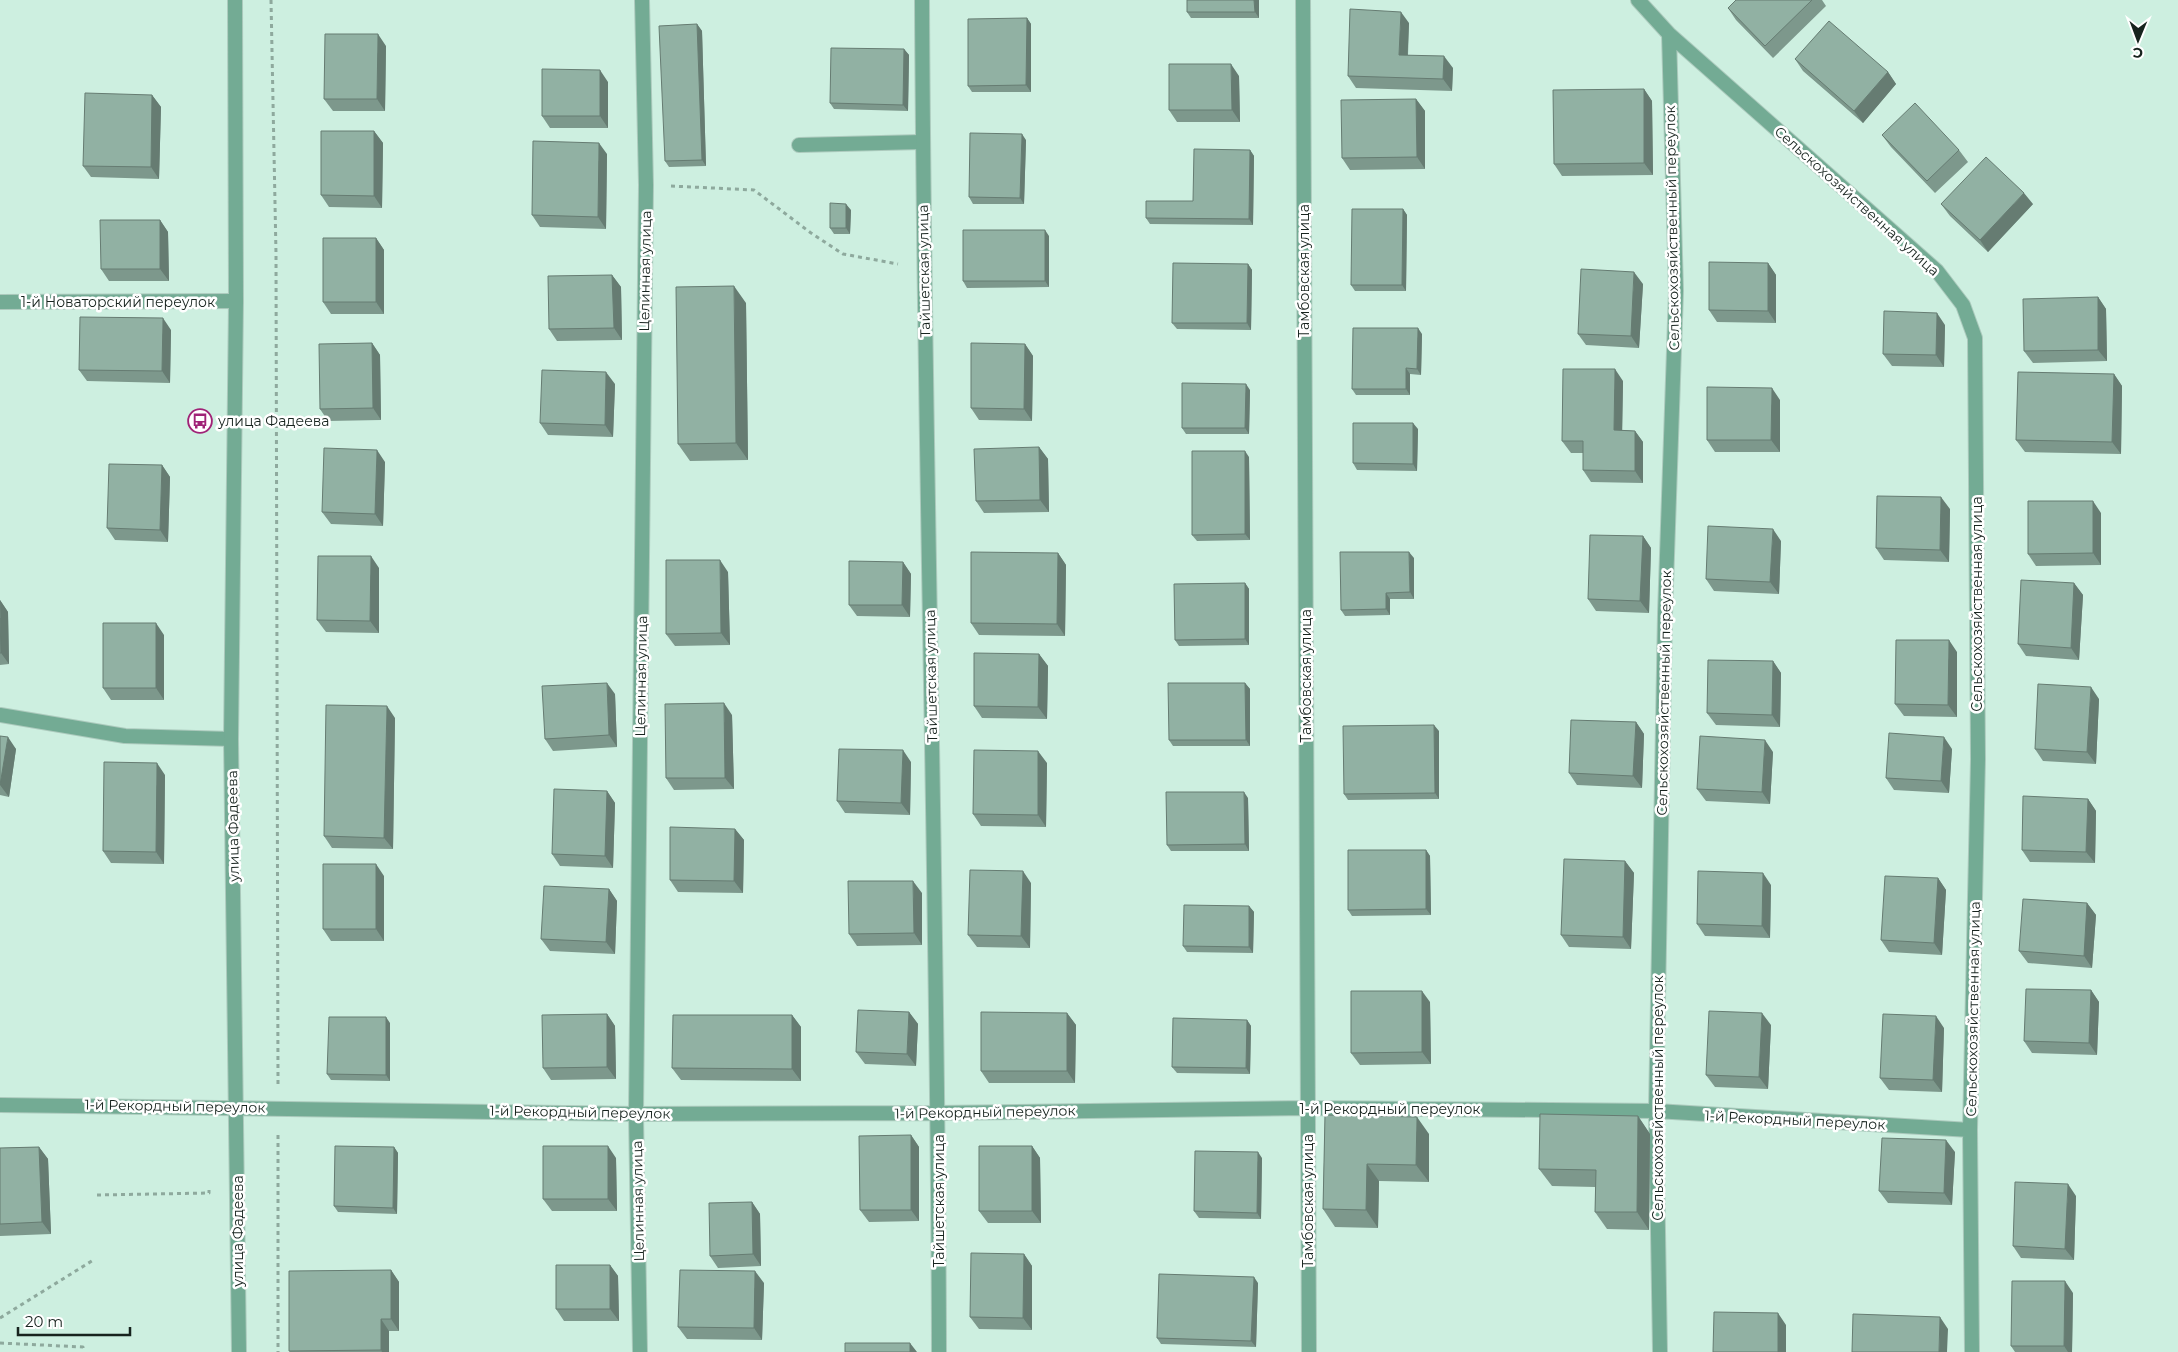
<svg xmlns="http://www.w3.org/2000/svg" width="2178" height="1352" viewBox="0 0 2178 1352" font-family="Montserrat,sans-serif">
<rect width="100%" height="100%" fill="#cdefe0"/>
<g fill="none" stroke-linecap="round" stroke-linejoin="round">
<g stroke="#accabd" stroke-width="16">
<path id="service" d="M799,145L922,142"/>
</g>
<g stroke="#accabd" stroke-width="16">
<path id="minor" d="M922,0C924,451 938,901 939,1352
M1303,0L1309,1352
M1638,0L1669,34L1937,271L1963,305L1975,338L1978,759L1970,1130L1972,1352
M0,302L236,301
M0,715L125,736L231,739
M0,1105L636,1114L938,1113L1307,1108L1656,1111L1970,1130
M640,1352L636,1114L646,185L642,0
M1660,1352L1656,1111L1665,614L1676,291L1669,34"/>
</g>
<g stroke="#accabd" stroke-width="16">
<path id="tertiary" d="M235,0L236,301L231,739L239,1352"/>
</g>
<path stroke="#8ea99d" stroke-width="3" stroke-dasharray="4 4" stroke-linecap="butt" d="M271,0L276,254L278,1084
M671,186L754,190L811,233L843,254L898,264
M278,1135V1352
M97,1195L209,1193V1190
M0,1318L95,1259
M0,1343L83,1347V1352"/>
<use href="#service" stroke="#73ab94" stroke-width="14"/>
<use href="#minor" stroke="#73ab94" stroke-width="14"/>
<use href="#tertiary" stroke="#73ab94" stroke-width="14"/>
</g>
<path fill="#7d988c" d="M1187,0H1259V18H1191L1187,12Z
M1736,0H1822L1826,6L1773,58L1736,20L1728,8Z
M1027,18L1031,24V92H972L968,86Z
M1409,23L1408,55L1453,68L1452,91L1356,88L1348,76Z
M697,24L702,31L706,166L669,167L665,161Z
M386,46L385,111H333L324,99Z
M904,49L909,55L908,111L834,109L830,103Z
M1795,59L1888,72L1896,84L1863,123L1803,71Z
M1239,76L1240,122H1177L1169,110Z
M608,82V128H550L542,116Z
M1644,89L1652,101L1653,175L1562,176L1554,164Z
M152,95L161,107L159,179L91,177L83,166Z
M1416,99L1425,111V169L1350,170L1342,158Z
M374,131L383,143L382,208L329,207L321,195Z
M1882,135L1959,150L1968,162L1935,193L1891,147Z
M1026,140L1024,204H973L969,197Z
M1250,150L1254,156L1253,225L1150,224L1146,218L1193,201Z
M607,154L606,229L540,227L532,215Z
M1941,204H2033L1988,252L1950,216Z
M1403,209L1407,215L1406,291H1355L1351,285Z
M851,210L850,234H834L830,228Z
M160,220L168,232L169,281H109L101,269Z
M1049,236V287L967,288L963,281Z
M376,238L384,250V314H331L323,302Z
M1768,263L1776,275V323L1717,322L1709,310Z
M1248,264L1252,270L1251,330L1177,329L1172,323Z
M612,275L621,287L622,340L557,341L549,329Z
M1643,284L1639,348L1586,345L1578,334Z
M2098,297L2106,309L2107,361L2033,363L2024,351Z
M746,303L748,460L690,461L678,444Z
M1945,325L1944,367L1892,366L1883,354Z
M171,330L170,383L87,381L79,370Z
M1422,334L1421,375L1410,374V395H1356L1352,389Z
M372,343L380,355L381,420L328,421L320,409Z
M1025,344L1033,356L1032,421L979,420L971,408Z
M2114,374L2122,386L2121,454L2025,452L2016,440Z
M1623,381L1622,430L1635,431L1643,442V483L1591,482L1583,470V453H1571L1562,441Z
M615,384L613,437L548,435L540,423Z
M1250,390L1249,434H1186L1182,428Z
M1780,400V452H1715L1707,440Z
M1418,429L1417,471L1357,470L1353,463Z
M1039,447L1048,459L1049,512L984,513L976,501Z
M1249,457L1250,540L1197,541L1192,535Z
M385,462L383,526L331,524L322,512Z
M162,465L170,477L168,542L115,540L107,528Z
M1950,509L1949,562L1884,560L1876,548Z
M2101,513V565L2036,566L2028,554Z
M1643,536L1651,548L1649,613L1596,611L1588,599Z
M1781,541L1779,594L1714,591L1706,579Z
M1058,553L1066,565L1065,636L979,635L971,623Z
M1414,558V599H1390V615L1345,616L1341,610Z
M903,562L911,574L910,617L857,616L849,605Z
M379,568V633L326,632L317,620Z
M728,572L730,645L675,646L666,634Z
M1245,583L1249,589V645L1179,646L1175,640Z
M2074,583L2083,595L2079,660L2026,656L2018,644Z
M0,600L8,612L9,664L0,665Z
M164,635V700H111L103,688Z
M1957,652V717L1904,716L1895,704Z
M1039,654L1048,666L1047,719L982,718L974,706Z
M1773,661L1781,673L1780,727L1716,725L1707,713Z
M1245,683L1250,689V746H1173L1169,740Z
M615,694L617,747L553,751L545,739Z
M2099,699L2096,764L2043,761L2035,749Z
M732,715L734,789L674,790L666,778Z
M395,718L393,849L332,848L324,836Z
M1636,722L1644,734L1642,788L1577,785L1569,773Z
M1439,731V799L1348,800L1344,794Z
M0,736L16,749L9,797L0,795Z
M1952,749L1949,793L1894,790L1886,778Z
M1773,752L1770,804L1706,801L1697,789Z
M911,762L910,815L845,813L837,801Z
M1047,763L1046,827L981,826L973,814Z
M165,775L164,864L111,863L103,851Z
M607,791L615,803L613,868L560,866L552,854Z
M1248,798L1249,851H1171L1167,845Z
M2088,799L2096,811L2095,863L2030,862L2022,850Z
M735,829L744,840L743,893L678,892L670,880Z
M1426,850L1430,856L1431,915L1352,916L1348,910Z
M1625,861L1634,873L1631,949L1569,947L1561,935Z
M384,876V941H331L323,929Z
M1938,878L1946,890L1942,955L1889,952L1881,940Z
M1031,883L1030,948L977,947L968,935Z
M1771,885L1770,938L1705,936L1697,924Z
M609,889L617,901L615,954L550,951L541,939Z
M922,893V945L857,946L849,934Z
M2087,903L2096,915L2092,968L2028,963L2019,951Z
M1249,906L1254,912L1253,953L1187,952L1183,946Z
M2091,990L2099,1002L2097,1055L2032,1053L2024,1041Z
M1430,1002L1431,1064L1360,1065L1351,1053Z
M909,1012L918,1024L916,1066L865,1064L856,1052Z
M1067,1013L1076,1025L1075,1083H989L981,1071Z
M607,1014L615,1026L616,1079L551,1080L543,1068Z
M792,1015L801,1027V1081L681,1080L672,1068Z
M1247,1020L1251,1026L1250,1074L1177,1073L1172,1067Z
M390,1023V1081L331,1080L327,1074Z
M1771,1025L1768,1089L1715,1087L1706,1075Z
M1944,1028L1942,1092L1889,1090L1880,1078Z
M1325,1115L1429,1134V1182L1379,1181L1378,1228L1335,1227L1323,1209Z
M1638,1116L1650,1134L1649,1230L1607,1229L1595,1212V1187L1552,1186L1539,1169Z
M911,1135L919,1147V1221L869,1222L860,1210Z
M1032,1146L1040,1158L1041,1223H988L979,1211Z
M39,1147L48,1159L51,1234L0,1236V1148Z
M394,1147L398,1153L397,1214L338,1212L334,1206Z
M1955,1152L1952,1205L1888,1203L1879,1191Z
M616,1158L617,1211H552L543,1199Z
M1262,1158L1261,1219L1199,1218L1194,1211Z
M2076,1196L2074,1260L2021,1258L2013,1246Z
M752,1202L760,1214L761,1266L718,1268L710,1256Z
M1024,1254L1032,1266V1330L979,1329L970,1317Z
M610,1265L618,1276L619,1321H564L556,1309Z
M391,1270L399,1282V1331H389V1352H290L289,1351Z
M764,1283L762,1340L687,1339L678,1327Z
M1258,1283L1256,1347L1161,1344L1157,1338Z
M2073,1293L2072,1352H2015L2011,1346Z"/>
<path fill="#667c72" d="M1254,0H1259V18L1255,12Z
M1401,12L1409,23L1407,67L1399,55Z
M1027,18L1031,24V92L1026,85Z
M697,24L702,31L706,166L702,160Z
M378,34L386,46L385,111L377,99Z
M904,49L909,55L908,111L903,105Z
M1444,56L1453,68L1452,91L1443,79Z
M1231,64L1239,76L1240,122L1232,110Z
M600,70L608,82V128L600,116Z
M1888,72L1896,84L1863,123L1854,111Z
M1644,89L1652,101L1653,175L1644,163Z
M152,95L161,107L159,179L151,167Z
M1416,99L1425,111V169L1417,157Z
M374,131L383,143L382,208L374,196Z
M1022,134L1026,140L1024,204L1020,198Z
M599,143L607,154L606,229L598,217Z
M1250,150L1254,156L1253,225L1249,219Z
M2024,193L2033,204L1988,252L1980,240Z
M846,204L851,210L850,234L846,228Z
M1403,209L1407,215L1406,291L1402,285Z
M160,220L168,232L169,281L160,269Z
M1045,230L1049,236V287L1045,281Z
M376,238L384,250V314L376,302Z
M1768,263L1776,275V323L1768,311Z
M1248,264L1252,270L1251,330L1247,323Z
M1634,272L1643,284L1639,348L1631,336Z
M612,275L621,287L622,340L614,328Z
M734,286L746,303L748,460L736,443Z
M2098,297L2106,309L2107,361L2098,350Z
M1937,313L1945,325L1944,367L1936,355Z
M163,318L171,330L170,383L162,371Z
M1418,328L1422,334L1421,375L1417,369Z
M372,343L380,355L381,420L373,408Z
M1025,344L1033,356L1032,421L1024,409Z
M1406,368L1410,374V395L1406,389Z
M1615,369L1623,381L1622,442L1614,430Z
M606,372L615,384L613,437L605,425Z
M2114,374L2122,386L2121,454L2112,442Z
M1246,384L1250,390L1249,434L1245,428Z
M1772,388L1780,400V452L1771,440Z
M1413,423L1418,429L1417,471L1413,464Z
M1635,431L1643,442V483L1635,471Z
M1039,447L1048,459L1049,512L1040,500Z
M377,450L385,462L383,526L375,514Z
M1245,451L1249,457L1250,540L1245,534Z
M162,465L170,477L168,542L160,530Z
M1941,497L1950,509L1949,562L1940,550Z
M2093,501L2101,513V565L2093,553Z
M1773,529L1781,541L1779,594L1770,582Z
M1643,536L1651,548L1649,613L1640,601Z
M1409,552L1414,558V599L1410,592Z
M1058,553L1066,565L1065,636L1057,624Z
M371,556L379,568V633L370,621Z
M720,560L728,572L730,645L721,633Z
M903,562L911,574L910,617L902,605Z
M1245,583L1249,589V645L1245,639Z
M2074,583L2083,595L2079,660L2071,648Z
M1386,593L1390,599V615L1386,609Z
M0,600L8,612L9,664L1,653Z
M156,623L164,635V700L156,688Z
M1949,640L1957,652V717L1948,705Z
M1039,654L1048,666L1047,719L1038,707Z
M1773,661L1781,673L1780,727L1772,715Z
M607,683L615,694L617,747L609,735Z
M1245,683L1250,689V746L1246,740Z
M2091,687L2099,699L2096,764L2087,752Z
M724,703L732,715L734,789L725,778Z
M387,706L395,718L393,849L384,838Z
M1636,722L1644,734L1642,788L1633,776Z
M1434,725L1439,731V799L1435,793Z
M8,737L16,749L9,797L0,785Z
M1944,737L1952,749L1949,793L1941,781Z
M1765,740L1773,752L1770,804L1762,792Z
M903,750L911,762L910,815L901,803Z
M1038,751L1047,763L1046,827L1038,815Z
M157,763L165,775L164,864L156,852Z
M607,791L615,803L613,868L605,856Z
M1244,792L1248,798L1249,851L1245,844Z
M2088,799L2096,811L2095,863L2086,852Z
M735,829L744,840L743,893L734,881Z
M1426,850L1430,856L1431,915L1426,909Z
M1625,861L1634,873L1631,949L1623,937Z
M376,864L384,876V941L376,929Z
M1023,871L1031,883L1030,948L1021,936Z
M1763,873L1771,885L1770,938L1762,926Z
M1938,878L1946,890L1942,955L1934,943Z
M913,881L922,893V945L914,933Z
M609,889L617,901L615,954L606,942Z
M2087,903L2096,915L2092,968L2084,956Z
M1249,906L1254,912L1253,953L1249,947Z
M2091,990L2099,1002L2097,1055L2089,1043Z
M1422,991L1430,1002L1431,1064L1422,1052Z
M909,1012L918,1024L916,1066L907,1054Z
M1067,1013L1076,1025L1075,1083L1067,1071Z
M1762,1013L1771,1025L1768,1089L1759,1077Z
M607,1014L615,1026L616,1079L607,1067Z
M792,1015L801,1027V1081L792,1069Z
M1936,1016L1944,1028L1942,1092L1933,1080Z
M386,1017L390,1023V1081L386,1075Z
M1247,1020L1251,1026L1250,1074L1246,1068Z
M1638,1116L1650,1134L1649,1230L1637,1212Z
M1417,1117L1429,1134V1182L1416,1165Z
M911,1135L919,1147V1221L911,1210Z
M1946,1140L1955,1152L1952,1205L1944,1193Z
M608,1146L616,1158L617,1211L608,1199Z
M1032,1146L1040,1158L1041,1223L1032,1211Z
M39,1147L48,1159L51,1234L42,1222Z
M394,1147L398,1153L397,1214L393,1208Z
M1258,1152L1262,1158L1261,1219L1257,1213Z
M1367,1164L1379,1181L1378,1228L1366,1210Z
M2068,1184L2076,1196L2074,1260L2065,1249Z
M752,1202L760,1214L761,1266L753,1254Z
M1024,1254L1032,1266V1330L1023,1318Z
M610,1265L618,1276L619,1321L610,1309Z
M391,1270L399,1282V1331L391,1319Z
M755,1271L764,1283L762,1340L754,1328Z
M1254,1277L1258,1283L1256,1347L1251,1341Z
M2065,1281L2073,1293L2072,1352H2068L2064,1346Z
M1778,1313L1786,1325V1352H1778Z
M1940,1317L1948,1329L1947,1352H1939Z
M381,1319L389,1331V1352H382L381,1350Z
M910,1343L917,1352H910Z"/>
<path fill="#91b1a3" stroke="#667c72" d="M1187,0H1254L1255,12H1187Z
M1736,0H1812L1765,46L1728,8Z
M1350,9L1401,12L1399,55L1444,56L1443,79L1348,76Z
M1027,18L1026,85L968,86V19Z
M1829,21L1888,72L1854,111L1795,59Z
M697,24L702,160L665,161L659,26Z
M325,34H378L377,99H324Z
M831,48L904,49L903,105L830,103Z
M1169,64H1231L1232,110H1169Z
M542,69L600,70V116H542Z
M1644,89V163L1554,164L1553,90Z
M85,93L152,95L151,167L83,166Z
M1416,99L1417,157L1342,158L1341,100Z
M1915,103L1959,150L1927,181L1882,135Z
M321,131H374V196L321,195Z
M970,133L1022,134L1020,198L969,197Z
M533,141L599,143L598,217L532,215Z
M1194,149L1250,150L1249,219L1146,218V201H1193Z
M1986,157L2024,193L1980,240L1941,204Z
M830,203L846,204V228H830Z
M1352,209H1403L1402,285H1351Z
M100,220H160V269H101Z
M963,230H1045V281H963Z
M323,238H376V302H323Z
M1709,262L1768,263V311L1709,310Z
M1173,263L1248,264L1247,323H1172Z
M1581,269L1634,272L1631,336L1578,334Z
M612,275L614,328L549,329L548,276Z
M734,286L736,443L678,444L676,287Z
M2098,297V350L2024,351L2023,299Z
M1884,311L1937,313L1936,355L1883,354Z
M80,317L163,318L162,371L79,370Z
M1353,328H1418L1417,369L1406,368V389H1352Z
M372,343L373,408L320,409L319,344Z
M971,343L1025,344L1024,409L971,408Z
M1563,369H1615L1614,430L1635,431V471L1583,470V441H1562Z
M542,370L606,372L605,425L540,423Z
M2018,372L2114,374L2112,442L2016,440Z
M1182,383L1246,384L1245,428H1182Z
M1707,387L1772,388L1771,440H1707Z
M1353,423H1413V464L1353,463Z
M1039,447L1040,500L976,501L974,449Z
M324,448L377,450L375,514L322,512Z
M1192,451H1245V534L1192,535Z
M109,464L162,465L160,530L107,528Z
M1877,496L1941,497L1940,550L1876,548Z
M2028,501H2093V553L2028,554Z
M1708,526L1773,529L1770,582L1706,579Z
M1590,535L1643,536L1640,601L1588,599Z
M971,552L1058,553L1057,624L971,623Z
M1340,552H1409L1410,592L1386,593V609L1341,610Z
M318,556H371L370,621L317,620Z
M666,560H720L721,633L666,634Z
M849,561L903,562L902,605H849Z
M2021,580L2074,583L2071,648L2018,644Z
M1245,583V639L1175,640L1174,584Z
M0,618L1,653H0Z
M103,623H156V688H103Z
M1896,640H1949L1948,705L1895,704Z
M974,653L1039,654L1038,707L974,706Z
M1708,660L1773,661L1772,715L1707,713Z
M607,683L609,735L545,739L542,686Z
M1168,683H1245L1246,740H1169Z
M2038,684L2091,687L2087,752L2035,749Z
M724,703L725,778H666L665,704Z
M326,705L387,706L384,838L324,836Z
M1571,720L1636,722L1633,776L1569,773Z
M1434,725L1435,793L1344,794L1343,726Z
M1889,733L1944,737L1941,781L1886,778Z
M0,736L8,737L0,785Z
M1700,736L1765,740L1762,792L1697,789Z
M839,749L903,750L901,803L837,801Z
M974,750L1038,751V815L973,814Z
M104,762L157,763L156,852L103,851Z
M554,789L607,791L605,856L552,854Z
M1166,792H1244L1245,844L1167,845Z
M2023,796L2088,799L2086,852L2022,850Z
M670,827L735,829L734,881L670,880Z
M1348,850H1426V909L1348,910Z
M1564,859L1625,861L1623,937L1561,935Z
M323,864H376V929H323Z
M970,870L1023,871L1021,936L968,935Z
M1698,871L1763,873L1762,926L1697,924Z
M1885,876L1938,878L1934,943L1881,940Z
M848,881H913L914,933L849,934Z
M544,886L609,889L606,942L541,939Z
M2023,899L2087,903L2084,956L2019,951Z
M1184,905L1249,906V947L1183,946Z
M2026,989L2091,990L2089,1043L2024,1041Z
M1351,991H1422V1052L1351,1053Z
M858,1010L909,1012L907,1054L856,1052Z
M1709,1011L1762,1013L1759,1077L1706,1075Z
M981,1012L1067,1013V1071H981Z
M607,1014V1067L543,1068L542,1015Z
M1883,1014L1936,1016L1933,1080L1880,1078Z
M673,1015H792V1069L672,1068Z
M329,1017H386V1075L327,1074Z
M1173,1018L1247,1020L1246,1068L1172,1067Z
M1540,1114L1638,1116L1637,1212H1595L1596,1170L1539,1169Z
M1325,1115L1417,1117L1416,1165L1367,1164L1366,1210L1323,1209Z
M911,1135V1210H860L859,1136Z
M1882,1138L1946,1140L1944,1193L1879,1191Z
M335,1146L394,1147L393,1208L334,1206Z
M543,1146H608V1199H543Z
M979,1146H1032V1211H979Z
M39,1147L42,1222L0,1224V1148Z
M1195,1151L1258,1152L1257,1213L1194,1211Z
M2015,1182L2068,1184L2065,1249L2013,1246Z
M752,1202L753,1254L710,1256L709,1203Z
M971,1253L1024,1254L1023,1318L970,1317Z
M556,1265H610V1309H556Z
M391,1270V1319H381V1350L289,1351V1271Z
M680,1270L755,1271L754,1328L678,1327Z
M1159,1274L1254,1277L1251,1341L1157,1338Z
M2012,1281H2065L2064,1346H2011Z
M1714,1312L1778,1313V1352H1713Z
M1853,1314L1940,1317L1939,1352H1852Z
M845,1343H910V1352H845Z"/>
<defs>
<g id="bus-ring" transform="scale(1.25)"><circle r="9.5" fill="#fff" stroke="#a02377" stroke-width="1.5"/><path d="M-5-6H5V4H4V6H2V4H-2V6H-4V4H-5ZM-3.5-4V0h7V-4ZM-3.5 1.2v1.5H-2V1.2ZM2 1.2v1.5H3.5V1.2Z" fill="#a02377"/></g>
</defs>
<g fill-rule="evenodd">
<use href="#bus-ring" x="200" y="421"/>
</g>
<g text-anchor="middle" stroke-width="5" stroke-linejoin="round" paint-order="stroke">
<g font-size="14" fill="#17231e" stroke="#fff">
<text transform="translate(1857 201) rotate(42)" y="5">Сельскохозяйственная улица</text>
<text transform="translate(1672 228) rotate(-91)" y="5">Сельскохозяйственный переулок</text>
<text transform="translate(645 271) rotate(-89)" y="5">Целинная улица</text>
<text transform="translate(924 271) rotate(-91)" y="5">Тайшетская улица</text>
<text transform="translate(1304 271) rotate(-90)" y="5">Тамбовская улица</text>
<text x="118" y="307">1-й Новаторский переулок</text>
<text transform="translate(1977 604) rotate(-90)" y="5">Сельскохозяйственная улица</text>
<text transform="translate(641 676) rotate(-89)" y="5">Целинная улица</text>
<text transform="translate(931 676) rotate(-91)" y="5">Тайшетская улица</text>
<text transform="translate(1306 676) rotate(-90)" y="5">Тамбовская улица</text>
<text transform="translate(1664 693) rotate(-89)" y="5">Сельскохозяйственный переулок</text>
<text transform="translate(233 826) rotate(-91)" y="5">улица Фадеева</text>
<text transform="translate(1973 1009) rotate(-89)" y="5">Сельскохозяйственная улица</text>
<text transform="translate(1658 1098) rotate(-90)" y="5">Сельскохозяйственный переулок</text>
<text transform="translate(175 1106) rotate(1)" y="5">1-й Рекордный переулок</text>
<text x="1390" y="1114">1-й Рекордный переулок</text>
<text transform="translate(580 1112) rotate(1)" y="5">1-й Рекордный переулок</text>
<text transform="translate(985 1112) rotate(-1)" y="5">1-й Рекордный переулок</text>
<text transform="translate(1795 1120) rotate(3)" y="5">1-й Рекордный переулок</text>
<text transform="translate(638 1201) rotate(-91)" y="5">Целинная улица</text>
<text transform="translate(939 1201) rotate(-90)" y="5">Тайшетская улица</text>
<text transform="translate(1308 1201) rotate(-90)" y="5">Тамбовская улица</text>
<text transform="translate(238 1231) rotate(-90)" y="5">улица Фадеева</text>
</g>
<g font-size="14" fill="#17231e" stroke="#fff" text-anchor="start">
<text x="218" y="426">улица Фадеева</text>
</g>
</g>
<g transform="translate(2138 40) rotate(181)" stroke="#ffffff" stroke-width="4" paint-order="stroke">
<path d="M0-4L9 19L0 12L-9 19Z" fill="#17231e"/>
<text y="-8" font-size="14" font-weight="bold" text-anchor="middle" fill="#17231e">С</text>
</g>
<path d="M18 1327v8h112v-8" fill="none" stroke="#17231e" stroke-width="2.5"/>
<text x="25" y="1327" font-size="15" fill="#17231e" stroke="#ffffff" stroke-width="4" paint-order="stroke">20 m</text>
</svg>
